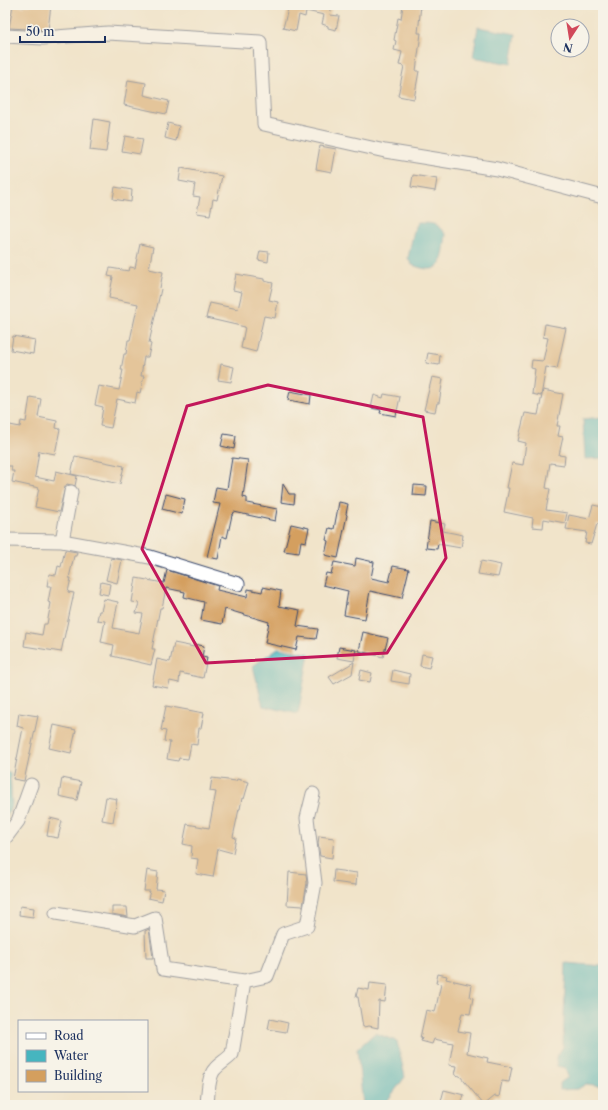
<svg xmlns="http://www.w3.org/2000/svg" width="608" height="1110" viewBox="0 0 608 1110" font-family="'Libre Caslon Text',serif">
<rect width="100%" height="100%" fill="#f7f3e8"/>
<filter id="ink" filterUnits="userSpaceOnUse"><feTurbulence type="fractalNoise" baseFrequency=".025" numOctaves="2"/><feDisplacementMap in="SourceGraphic" scale="8" xChannelSelector="R" yChannelSelector="G"/><feConvolveMatrix kernelMatrix="1 2 1 2 8 2 1 2 1" color-interpolation-filters="sRGB"/></filter>
<filter id="wash" filterUnits="userSpaceOnUse"><feTurbulence type="fractalNoise" baseFrequency=".012" numOctaves="4" result="noise"/><feDisplacementMap in="SourceGraphic" scale="16" xChannelSelector="R" yChannelSelector="G"/><feGaussianBlur stdDeviation="0.9" result="paint"/><feColorMatrix in="noise" values="0 0 0 0 0 0 0 0 0 0 0 0 0 0 0 0 0 1.4 0 .05"/><feComposite in="paint" operator="in"/></filter>
<g filter="url(#wash)">
<rect width="100%" height="100%" fill="#f1e4ca"/>
<path fill="#46b5bf" stroke="#30728e" d="M478,27L516,34L511,64L473,57Z
M418,223C433,223 437,223 446,235C442,261 444,277 412,265L408,258L414,230Z
M603,417V458L585,459L583,419Z
M278,648L309,654L298,714L263,706L253,666Z
M10,772L12,805L5,819V773Z
M566,963L603,966V1086L586,1084L578,1089L560,1090V1083L568,1077L565,1068L557,1066L556,1057L563,1047Z
M375,1033L397,1041L405,1077L384,1105H363L357,1049Z"/>
<g id="blocks">
<path fill="#d49f5e" d="M13,5L24,7V5H51L48,30L9,28Z
M289,5H332L330,15L339,16L336,30L328,28V26L322,24L324,15L306,11L305,17L299,15L296,31L283,28Z
M403,5H421L418,33H421L416,71H419L414,99L398,96L404,66L399,65L402,52L394,50L396,41L394,40L398,18L401,19Z
M128,80L146,83L144,95L169,101L166,114L124,105Z
M94,119L110,122L106,152L90,150Z
M168,123L179,126L176,141L165,138Z
M125,136L143,139L140,154L122,151Z
M320,146L336,149L332,172L316,169Z
M181,168L222,176L217,200L213,199L210,215L197,213L200,197L193,196L195,184L179,181Z
M413,175L437,179L435,191L411,187Z
M115,187L132,190L131,202L113,199Z
M140,244L153,247L149,269L163,272L160,288L161,289L149,343L151,344L148,357H144L141,376H144L140,393L137,392L135,403L117,399L111,428L100,426L103,407L95,405L99,386L119,390L123,370H121L124,354H126L128,340H130L138,304L109,298L113,277L108,276L110,268L129,271L130,267L135,268Z
M260,251L269,252L268,262L258,260Z
M236,274L264,279V281L273,283L269,300L278,302L275,318L264,316L256,352L241,348L245,327L206,318L210,303L238,309L242,292L233,290Z
M545,324L566,328L557,369L546,367L541,396L532,394L535,369L531,368L532,360L543,361L548,338L543,337Z
M13,336L35,340L33,354L11,350Z
M428,353L440,355L439,365L426,363Z
M221,364L234,367L231,382L218,380Z
M432,377L443,379L439,403H437L435,412L424,410Z
M543,390L563,394L557,426H560L558,436L563,437L559,455L565,456L564,465L550,463L546,488L550,489L546,510L567,513L565,523L544,519L543,528L532,527L533,518L504,512L509,488H507L512,463L523,465L526,443L518,441L525,413L538,415Z
M290,391L311,395L310,404L288,400Z
M384,394L400,397L396,416L380,413L381,410L371,408L374,395L383,398Z
M30,397L41,399L38,417L57,421L56,428L60,429L55,454L39,451L35,477L54,481L56,471L77,476L75,486L67,484L65,487L59,512L35,507L39,488L12,482L14,471H11L12,466H5V424L20,427L21,421L26,422Z
M224,434L236,436L234,449L221,446Z
M75,456L124,466L120,484L71,474Z
M232,458L248,460L243,497L247,498V503L277,509L275,521L234,512L233,515H232L227,538L222,536L218,559L207,557L220,504L213,503L216,487L227,489Z
M283,484L289,494H295L294,504L281,502Z
M414,485L427,486L426,496L413,495Z
M166,494L185,499L182,514L162,509Z
M339,502L348,504L346,514L347,515L338,558L325,555L328,541L326,540L329,528L334,529Z
M593,505L603,507V525L597,524L591,544L585,543L587,532L566,529L569,515L589,519Z
M430,521L445,524L443,531L463,535L461,548L438,544L437,549L426,548Z
M291,524L309,528L306,542L301,541L299,553L284,551Z
M65,550L77,552L76,556H74L69,578H71L68,592L74,593L61,652L24,646L26,632L42,635L44,624H47L51,603L48,602L51,586H47L49,574L56,575L58,566L61,567Z
M111,558L122,560L117,583L106,580Z
M356,558L374,562L371,578L389,582L393,566L409,569L402,598L370,591L365,619L344,615L348,591L323,585L326,573L331,574L334,562L355,566Z
M481,561L501,565L498,577L478,574Z
M167,570L218,586L217,590L247,597L248,589L262,592L263,587L281,591L279,606L300,610L297,626L318,629L316,639L299,637L296,650L265,643L269,622L225,609L222,624L201,620L204,602L184,597L185,592L166,588L162,608H160L152,649H155L151,665L112,656L114,645L101,642L105,621L97,620L99,611H101L104,599L118,602L113,628L139,633L143,614L136,613L139,603L132,602L136,578L164,583Z
M101,582L110,584L108,595L99,593Z
M363,632L388,638L383,657L359,651Z
M174,643L194,647V644L204,646L202,657L207,658L203,678L180,673L179,683L170,681L168,688L152,685L157,659L170,662Z
M339,647L356,650L354,661L337,658Z
M422,654L432,656L429,668L420,666Z
M354,662L352,674L334,684L329,677Z
M361,670L372,673L370,682L359,680Z
M393,670L410,674L409,684L391,681Z
M166,706L204,713L201,728H199L197,745L191,744L188,759L179,758L178,761L167,759L170,742L164,741L166,731L161,730Z
M19,713L38,716L24,781L13,779L23,728L17,726Z
M54,725L76,730L71,753L49,748Z
M62,778L81,782L77,800L59,796Z
M212,778L236,781L237,779L249,782L244,799L242,798L240,809H239L233,837L236,838L233,853L218,849L213,877L196,874L198,859L191,858L192,846L183,844L187,824L209,828L216,792L210,791Z
M106,797L117,799L113,822L102,820Z
M50,818L62,821L58,838L47,836Z
M319,836L334,838L332,858L320,856L318,843Z
M147,870L158,872L156,889L164,890L162,901L148,898L150,891H144Z
M334,870L357,873L356,885L333,882Z
M289,872L306,874L307,883L303,906L287,905Z
M20,906L34,908L33,917L19,915Z
M112,907H127L128,917L112,914Z
M149,929L153,958H146L145,931Z
M438,974L447,976L446,979L472,985L470,997L473,998L470,1014L462,1013L458,1031L470,1033L467,1053L488,1058L487,1062L512,1067L509,1082L502,1081L499,1097L495,1096L484,1105L460,1076L455,1075L457,1066L449,1065L453,1043L434,1039L432,1044L421,1041L422,1038H420L426,1010L435,1012L441,984L436,983Z
M370,983L387,985L385,1002L379,1001L378,1028L369,1026L363,1027L358,997H356L358,988L369,990Z
M270,1019L288,1023L286,1032L268,1029Z
M444,1090L464,1095L461,1105H440Z"/>
</g>
</g>
<g filter="url(#ink)">
<use href="#blocks" fill-opacity="0" stroke="#3b4a6e" stroke-width="1"/>
<g fill="none" stroke-linecap="round" stroke-linejoin="round">
<g stroke="#3b4a6e" stroke-width="15">
<path id="minor" d="M5,36L43,38L108,33L260,42L264,124L385,151L497,169L603,197
M5,540L62,541L150,557L238,584
M62,541L71,492
M5,837H6L18,821L31,785
M56,913L135,926L155,918L163,969L244,981
M207,1105C208,1095 208,1076 215,1069C220,1063 227,1060 232,1054L244,981L267,976L283,934L307,926L315,883L307,818L313,794"/>
</g>
<use href="#minor" stroke="#fff" stroke-width="13"/>
</g>
</g>
<path d="M0 0H608V1110H0ZM268,385L423,417L446,558L387,653L206,663L142,549L187,406Z" fill="#f1e4ca" fill-opacity=".55" fill-rule="evenodd"/>
<path fill="none" stroke="#c2185b" stroke-width="3" stroke-linejoin="round" d="M268,385L423,417L446,558L387,653L206,663L142,549L187,406Z"/>
<rect width="608" height="1110" fill="none" stroke="#f7f3e8" stroke-width="20"/>
<rect x="18" y="1020" width="130" height="72" fill="#f7f3e8" stroke="#9fa5b1"/>
<rect x="26" y="1033" width="20" height="6" fill="#ffffff" stroke="#9fa5b1"/>
<text x="54" y="1040" font-size="12" fill="#1b2f5e">Road</text>
<rect x="26" y="1050" width="20" height="12" fill="#46b5bf" stroke="#9fa5b1"/>
<text x="54" y="1060" font-size="12" fill="#1b2f5e">Water</text>
<rect x="26" y="1070" width="20" height="12" fill="#d49f5e" stroke="#9fa5b1"/>
<text x="54" y="1080" font-size="12" fill="#1b2f5e">Building</text>
<g transform="translate(570 38) rotate(192)"><circle r="19" fill="#f7f3e8" stroke="#9fa5b1"/>
<path d="M0-3L7 15L0 10L-7 15Z" fill="#d1495b"/>
<text y="-6" font-size="11" font-weight="bold" text-anchor="middle" fill="#1b2f5e">N</text>
</g>
<path d="M20 36v6h85v-6" fill="none" stroke="#1b2f5e" stroke-width="2"/>
<text x="26" y="36" font-size="12" fill="#1b2f5e" stroke="#f7f3e8" stroke-width="3" paint-order="stroke">50 m</text>
</svg>
